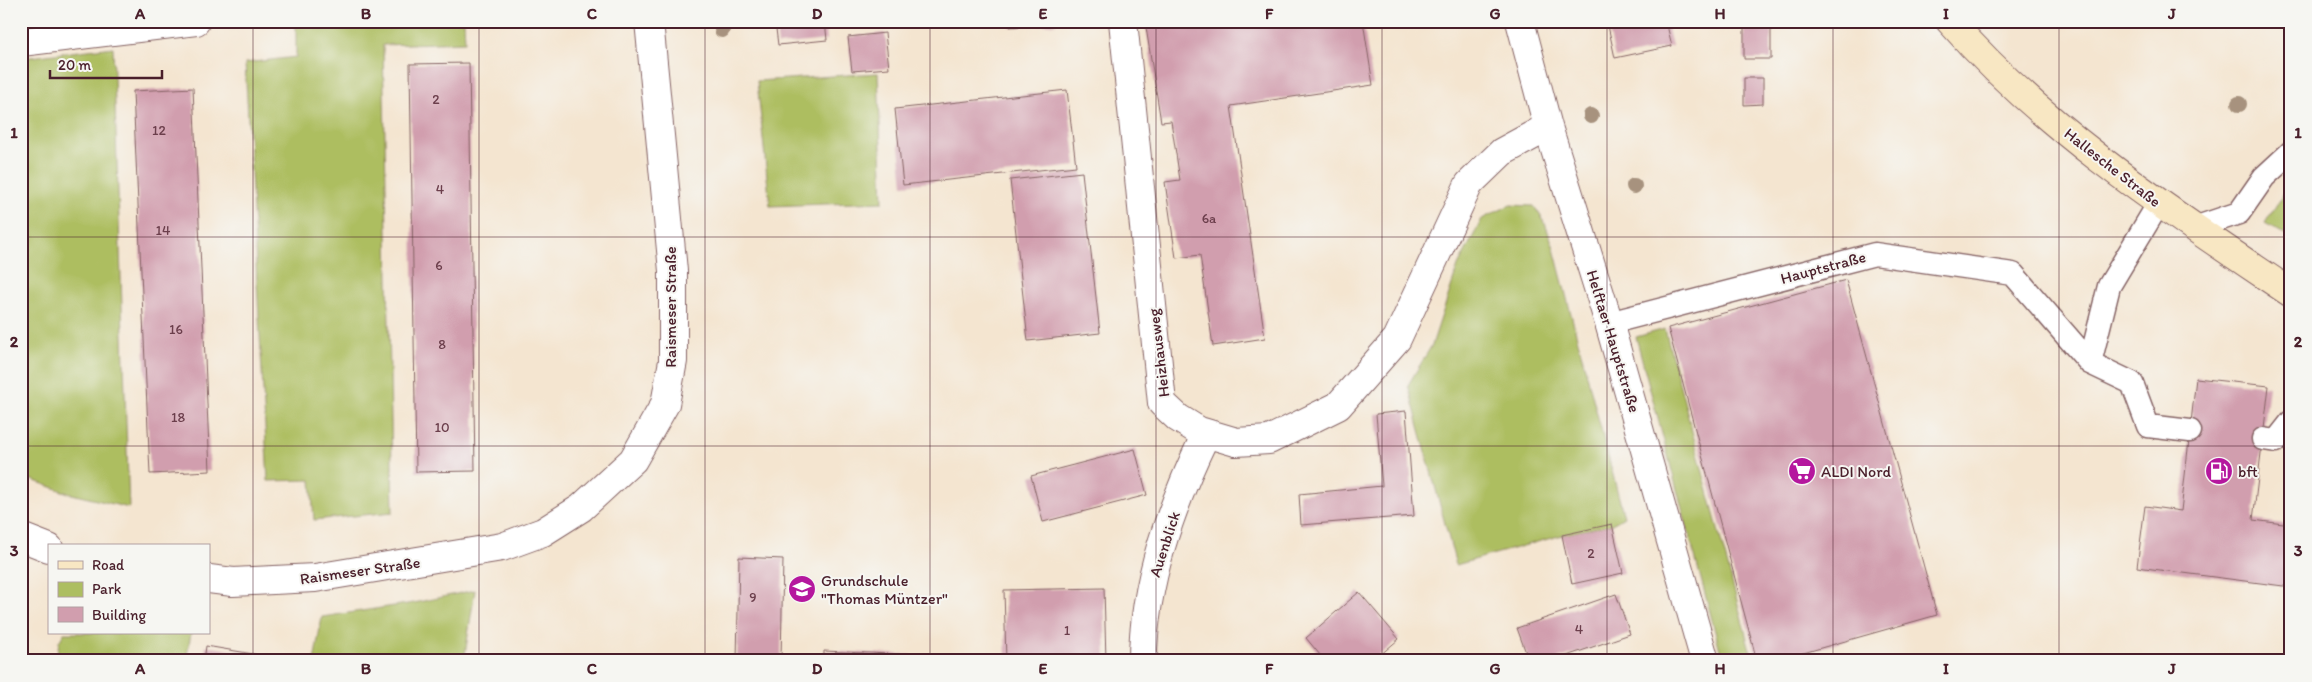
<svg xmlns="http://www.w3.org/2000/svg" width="2312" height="682" viewBox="0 0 2312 682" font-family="Itim,sans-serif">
<rect width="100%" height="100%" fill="#f6f6f2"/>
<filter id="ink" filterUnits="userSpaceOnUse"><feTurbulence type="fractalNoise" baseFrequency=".02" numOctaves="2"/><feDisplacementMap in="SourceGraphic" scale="10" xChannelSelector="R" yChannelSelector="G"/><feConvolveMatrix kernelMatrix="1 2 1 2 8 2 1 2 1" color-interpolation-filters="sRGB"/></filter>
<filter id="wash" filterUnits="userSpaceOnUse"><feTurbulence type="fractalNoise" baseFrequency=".0096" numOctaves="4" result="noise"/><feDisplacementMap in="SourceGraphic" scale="20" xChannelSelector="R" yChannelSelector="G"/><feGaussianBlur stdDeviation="1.12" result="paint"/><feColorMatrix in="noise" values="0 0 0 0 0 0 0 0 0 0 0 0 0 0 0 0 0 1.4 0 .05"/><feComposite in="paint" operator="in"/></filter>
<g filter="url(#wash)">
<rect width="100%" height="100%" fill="#f4e5d0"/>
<path fill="#adbe61" stroke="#7c6e46" d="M464,21L465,42L383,45L393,512L314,520L311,480L268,481L245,63L296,57V22Z
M113,47L129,508L68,493L21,476V90L24,89L22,58Z
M878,73L883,202L770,206L757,81Z
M2291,182V238L2265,223Z
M1510,205L1534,206L1544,221L1553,245L1624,517L1612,524L1562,535L1456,565L1408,385L1432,345L1458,266L1482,219Z
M1665,329L1753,661H1723L1636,337Z
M475,590L464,661H314L322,617L414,603Z
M64,633H191L186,661H56L59,642Z"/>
<g id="blocks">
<path fill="#d19eae" d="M775,21H825L827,40L778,45Z
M1009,21H1056V24L1010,27Z
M1145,21H1363L1373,85L1231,106L1265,338L1213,346L1200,255L1176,258L1165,182L1180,180L1171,121L1161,122Z
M1607,21H1666L1672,46L1615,58Z
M1719,21H1797V28L1771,27V59H1744V26L1719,25Z
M885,33L889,68L852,71L848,37Z
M469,63L475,471L416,472L410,64Z
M1744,78H1763V104L1744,105Z
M193,88L210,471L150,474L133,91Z
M1067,90L1076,166L903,185L895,109Z
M1082,172L1100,333L1028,341L1010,180Z
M1846,280L1937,615L1775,661H1757L1668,328Z
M2196,378L2269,386L2253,520L2291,525V587L2137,567L2145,506L2181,511Z
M1406,411L1414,516L1301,525L1299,494L1382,486L1376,414Z
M1135,449L1147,495L1043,522L1031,476Z
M1612,524L1623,573L1572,584L1562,535Z
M739,557L783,559L781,661H737Z
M1104,588L1106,661H1006L1004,590Z
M1359,592L1399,639L1373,661H1325L1306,638Z
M1616,594L1630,634L1552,661H1529L1517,628Z
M206,646L265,656V661H204Z
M824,651L912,655L911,661H824Z"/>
</g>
</g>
<g filter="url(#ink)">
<use href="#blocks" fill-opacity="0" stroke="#866465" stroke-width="1"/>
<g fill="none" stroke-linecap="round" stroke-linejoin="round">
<g stroke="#866465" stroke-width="25">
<path id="lane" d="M2194,228L2239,213L2264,177L2291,152
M1609,323L1875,254L2013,274L2090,363L2132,383L2148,426L2190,431
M2090,363L2109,286L2159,203
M2263,439L2276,441L2291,422"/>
</g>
<g stroke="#866465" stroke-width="30">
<path id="street" d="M1123,21L1162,403L1178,418L1199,431L1236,442L1269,440L1338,406L1397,339L1469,184L1502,152L1548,127
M1520,21L1548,127L1609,323L1705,661
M21,42L196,21
M21,537L49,548
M209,579L233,582L315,578L502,547L543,532L581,508L633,460L665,404L673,361V271L649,21
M1143,661C1143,582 1172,504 1206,434"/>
</g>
<g stroke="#866465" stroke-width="30">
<path id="secondary" d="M1950,21C2046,131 2171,212 2291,293"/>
</g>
<use href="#lane" stroke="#fff" stroke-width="22"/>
<use href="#street" stroke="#fff" stroke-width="28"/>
<use href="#secondary" stroke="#f8e7c3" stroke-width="28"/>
</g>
<g fill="#a7927e">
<circle cx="722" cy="30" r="8"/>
<circle cx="2239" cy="104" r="8"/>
<circle cx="1591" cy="116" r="8"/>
<circle cx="1634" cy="186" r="8"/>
</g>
</g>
<path fill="none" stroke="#4a1f2b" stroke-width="1" stroke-opacity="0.55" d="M253,21V661M479,21V661M705,21V661M930,21V661M1156,21V661M1382,21V661M1607,21V661M1833,21V661M2059,21V661M21,237H2291M21,446H2291"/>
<defs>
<g id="supermarket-disc" transform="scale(1.4375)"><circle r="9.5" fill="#b5179e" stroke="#f6f6f2"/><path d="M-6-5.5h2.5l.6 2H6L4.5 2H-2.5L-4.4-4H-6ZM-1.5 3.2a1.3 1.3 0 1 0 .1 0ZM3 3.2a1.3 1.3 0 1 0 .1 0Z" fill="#fff"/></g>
<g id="fuel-disc" transform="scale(1.4375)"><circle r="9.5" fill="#b5179e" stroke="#f6f6f2"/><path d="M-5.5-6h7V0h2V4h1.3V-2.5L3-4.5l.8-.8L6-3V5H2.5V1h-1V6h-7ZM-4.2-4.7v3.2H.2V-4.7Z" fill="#fff"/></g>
<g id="school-disc" transform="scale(1.4375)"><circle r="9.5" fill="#b5179e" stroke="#f6f6f2"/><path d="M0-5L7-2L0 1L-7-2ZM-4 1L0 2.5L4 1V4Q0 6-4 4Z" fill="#fff"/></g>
</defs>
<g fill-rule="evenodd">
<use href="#supermarket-disc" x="1802" y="471"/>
<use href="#fuel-disc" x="2219" y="471"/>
<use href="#school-disc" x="802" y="589"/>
</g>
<g text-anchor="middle" stroke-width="4" stroke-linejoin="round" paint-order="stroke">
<g font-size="14" fill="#6c3f4c">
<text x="436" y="104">2</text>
<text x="159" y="135">12</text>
<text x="440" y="194">4</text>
<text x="1209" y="223">6a</text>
<text x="163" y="235">14</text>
<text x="439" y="270">6</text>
<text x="176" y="334">16</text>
<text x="442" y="349">8</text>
<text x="178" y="422">18</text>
<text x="442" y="432">10</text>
<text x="1591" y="558">2</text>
<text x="753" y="602">9</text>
<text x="1579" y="634">4</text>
<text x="1067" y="635">1</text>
</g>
<g font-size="16" fill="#4a1f2b" stroke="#f6f6f2">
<text transform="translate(2113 167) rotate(38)" y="6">Hallesche Straße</text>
<text transform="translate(1823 267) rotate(-15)" y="6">Hauptstraße</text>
<text transform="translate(670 307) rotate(-90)" y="6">Raismeser Straße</text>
<text transform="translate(1614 341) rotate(73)" y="6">Helftaer Hauptstraße</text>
<text transform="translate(1158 353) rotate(-97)" y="6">Heizhausweg</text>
<text transform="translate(1164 544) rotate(-72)" y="6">Auenblick</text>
<text transform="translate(360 570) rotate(-8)" y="6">Raismeser Straße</text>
</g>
<g font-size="16" fill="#4a1f2b" stroke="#f6f6f2" text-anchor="start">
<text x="1821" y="477">ALDI Nord</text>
<text x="2238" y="477">bft</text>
<text x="821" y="586">Grundschule<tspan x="821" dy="18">"Thomas Müntzer"</tspan></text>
</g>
</g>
<rect width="2312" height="682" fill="none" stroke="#f6f6f2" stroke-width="55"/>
<rect x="48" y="544" width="162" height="90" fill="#f6f6f2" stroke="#b1a0a2"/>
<rect x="58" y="561" width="25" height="8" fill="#f8e7c3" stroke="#b1a0a2"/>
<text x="92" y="570" font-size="15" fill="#4a1f2b">Road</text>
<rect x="58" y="582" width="25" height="15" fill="#adbe61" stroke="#b1a0a2"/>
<text x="92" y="594" font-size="15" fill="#4a1f2b">Park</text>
<rect x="58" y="607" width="25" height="15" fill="#d19eae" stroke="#b1a0a2"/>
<text x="92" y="620" font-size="15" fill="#4a1f2b">Building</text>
<path d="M50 70v8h112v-8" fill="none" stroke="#4a1f2b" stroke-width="2.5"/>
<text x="58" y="70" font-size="15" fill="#4a1f2b" stroke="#f6f6f2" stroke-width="4" paint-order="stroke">20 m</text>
<rect x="28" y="28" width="2256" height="626" fill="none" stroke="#4a1f2b" stroke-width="2"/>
<g font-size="16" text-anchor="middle" font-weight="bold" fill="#4a1f2b">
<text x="140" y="19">A</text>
<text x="366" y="19">B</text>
<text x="592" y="19">C</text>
<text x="817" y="19">D</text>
<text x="1043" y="19">E</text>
<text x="1269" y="19">F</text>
<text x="1495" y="19">G</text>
<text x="1720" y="19">H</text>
<text x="1946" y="19">I</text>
<text x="2172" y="19">J</text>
<text x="14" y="138">1</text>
<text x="2298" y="138">1</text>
<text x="14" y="347">2</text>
<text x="2298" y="347">2</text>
<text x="14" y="556">3</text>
<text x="2298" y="556">3</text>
<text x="140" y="674">A</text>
<text x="366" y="674">B</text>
<text x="592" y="674">C</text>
<text x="817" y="674">D</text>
<text x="1043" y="674">E</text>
<text x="1269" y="674">F</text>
<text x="1495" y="674">G</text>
<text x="1720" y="674">H</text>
<text x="1946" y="674">I</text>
<text x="2172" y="674">J</text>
</g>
</svg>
